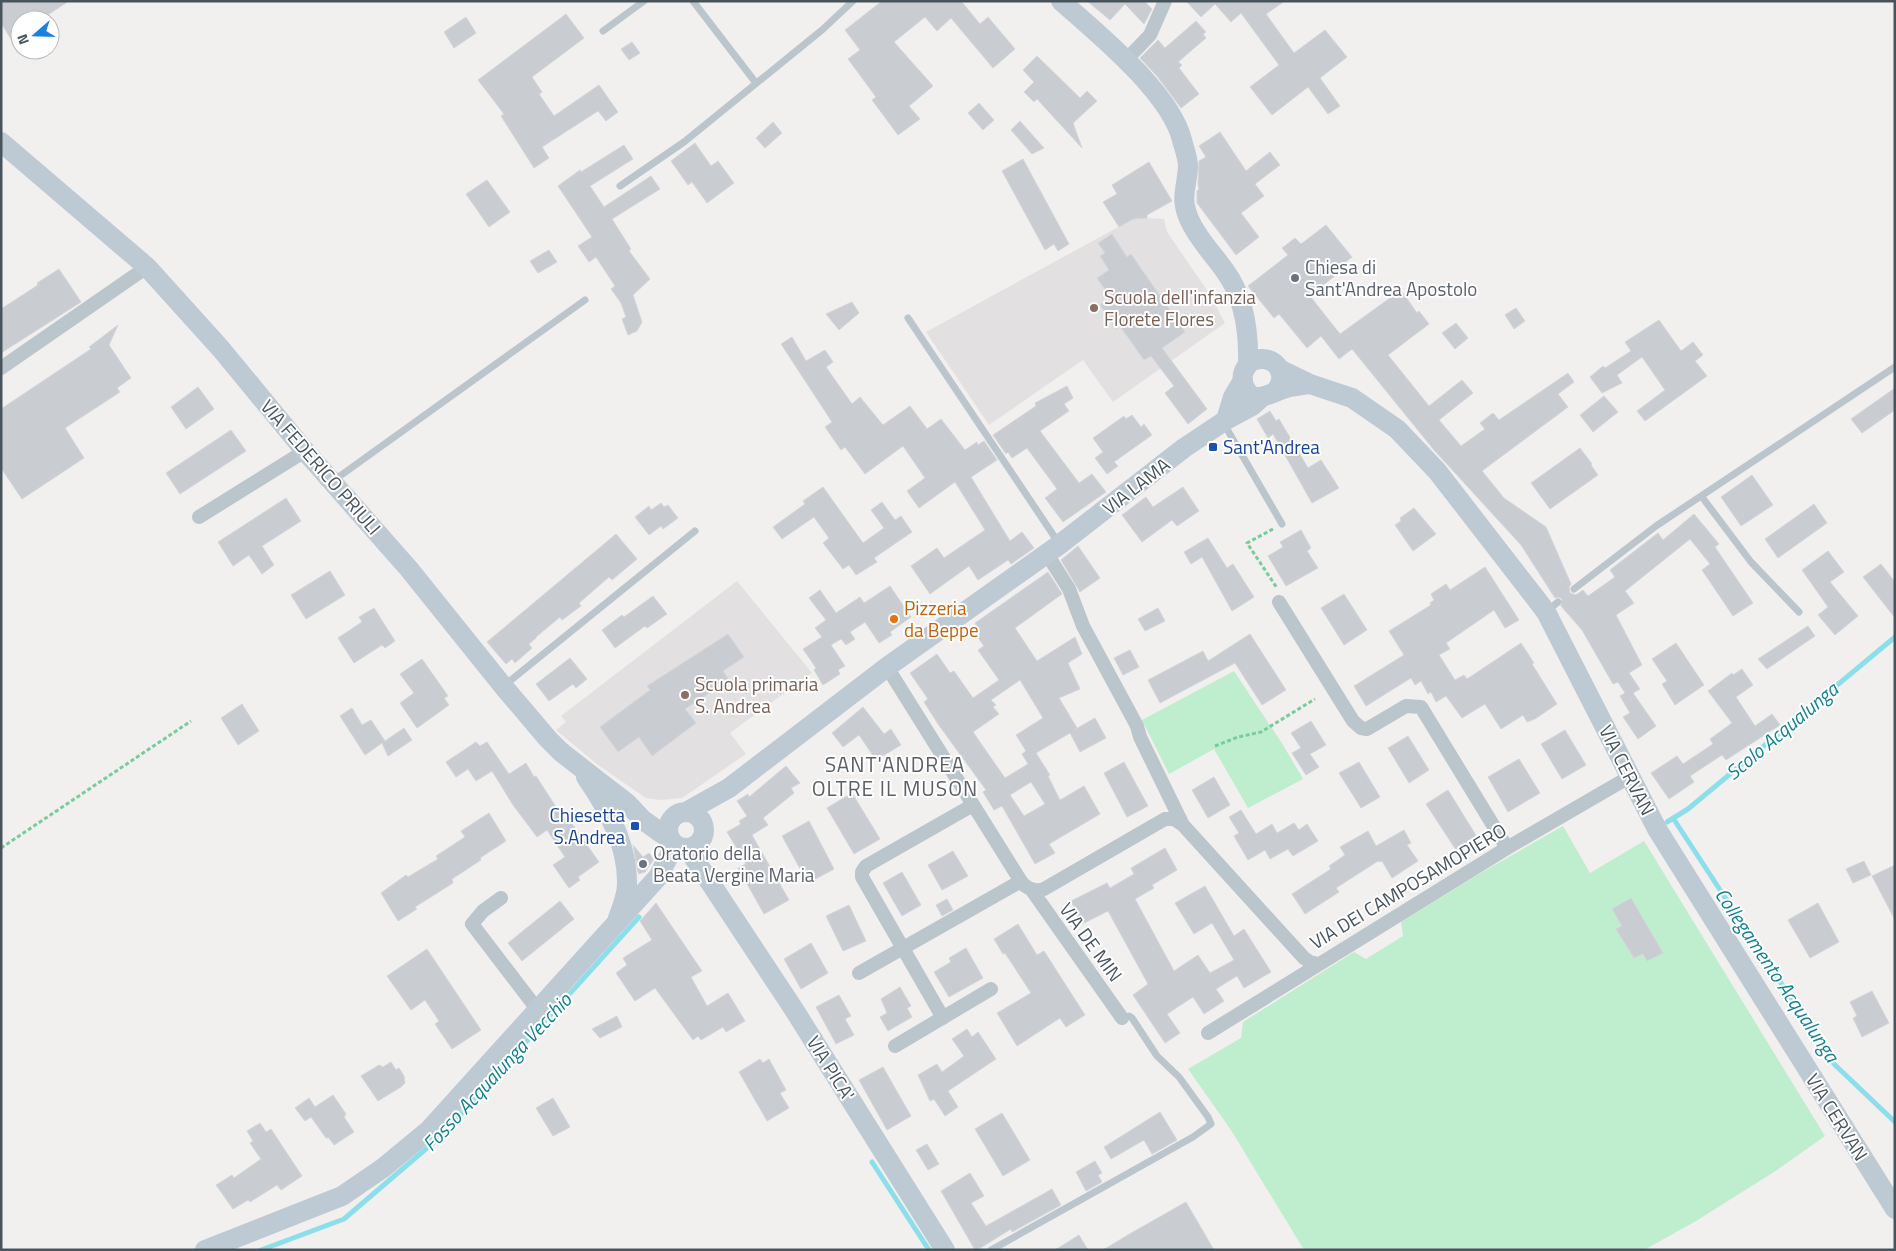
<svg xmlns="http://www.w3.org/2000/svg" width="1896" height="1251" viewBox="0 0 1896 1251" font-family="'Titillium Web',sans-serif">
<rect width="100%" height="100%" fill="#f2efef"/>
<path fill="#e3e0e1" d="M1147,218L1164,219L1167,232L1209,293L1225,323L1113,402L1083,360L989,425L926,332L1133,219Z
M737,581L812,673L730,733L746,754L682,798L660,800L646,798L598,765L556,730L566,722L561,716Z"/>
<path fill="#beeecd" d="M1234,671L1283,745L1303,779L1248,808L1214,749L1169,774L1142,720Z
M1563,826L1590,873L1644,841L1825,1136L1774,1172L1696,1221L1644,1250H1304L1231,1130L1188,1069L1241,1038L1243,1022L1354,952L1366,959L1403,936L1401,922L1479,874Z"/>
<g fill="none" stroke-linecap="round" stroke-linejoin="round">
<path stroke="#8cdfea" stroke-width="5" d="M1673,818L1834,1064L1895,1122
M1667,822L1688,809L1895,637
M872,1162L929,1250
M261,1250L344,1219L441,1136L639,917"/>
</g>
<path fill="#c9cdd2" stroke="#d3d6da" fill-rule="evenodd" d="M1,1H69L40,20H20V33L11,39L1,23Z
M882,1H961L980,24L988,17L1015,49L993,68L951,18L937,31L925,17L894,42L933,86L909,106L920,119L898,135L872,100L876,97L848,59L860,50L845,30Z
M1087,1H1144L1152,9L1144,24L1125,4L1110,20Z
M1186,1H1285L1266,14L1294,53L1325,30L1347,57L1320,78L1340,106L1328,114L1308,87L1272,115L1250,87L1279,65L1241,13L1231,22L1215,4L1201,17Z
M566,14L584,38L532,77L542,92L539,94L554,116L599,85L618,112L606,121L598,111L542,147L549,158L534,168L501,116L504,114L478,80Z
M466,17L476,33L454,48L444,32Z
M1196,21L1206,32L1203,34L1206,38L1178,62L1182,65L1179,68L1199,94L1181,108L1157,76L1140,58L1158,40L1165,48Z
M632,42L640,53L629,60L621,49Z
M1037,56L1080,98L1087,91L1097,101L1073,123L1082,148L1037,99L1034,102L1024,92L1034,82L1023,70Z
M979,103L994,120L983,130L968,113Z
M1020,121L1044,148L1032,154L1011,130Z
M773,122L782,133L765,148L756,138Z
M1220,132L1246,171L1270,152L1280,165L1255,184L1264,196L1241,213L1259,237L1236,255L1197,203V191L1199,189L1198,184L1199,161L1206,157L1199,146Z
M695,143L711,166L718,161L734,183L707,203L692,182L688,185L671,161Z
M624,145L633,159L590,186L604,207L651,176L660,189L612,219L631,249L629,251L650,279L633,295L642,322L637,331L628,335L622,319L626,317L621,303L611,289L615,286L596,257L589,262L578,246L592,237L558,186L580,170L581,172Z
M1023,159L1069,244L1058,251L1054,244L1045,250L1002,171Z
M1149,162L1172,201L1147,215V218L1133,219L1119,227L1103,202L1117,194L1112,185Z
M487,180L510,212L489,227L466,194Z
M1326,225L1352,257L1339,267L1342,270L1310,296L1340,334L1401,290L1417,313L1419,311L1429,324L1388,355L1429,406L1462,380L1473,393L1439,420L1461,446L1485,429L1480,423L1493,413L1499,420L1568,373L1574,382L1558,394L1568,407L1482,471L1504,498L1546,527L1571,584L1569,587L1570,593L1576,595L1583,590L1588,596L1615,577L1610,570L1658,533L1663,540L1694,514L1719,544L1715,547L1753,603L1733,616L1702,570L1710,564L1690,539L1625,591L1634,603L1616,615L1642,665L1629,673L1640,689L1633,693L1656,726L1638,739L1623,717L1630,713L1620,696L1625,693L1618,682L1613,684L1582,630L1561,606L1562,599L1559,597L1555,598L1521,545L1434,450L1352,349L1339,359L1321,336L1307,348L1279,314L1274,318L1248,286L1288,255L1282,248L1295,238L1301,244Z
M1112,234L1127,257L1131,254L1185,332L1162,348L1207,409L1188,424L1165,393L1174,386L1151,356L1144,360L1120,326L1117,329L1100,305L1111,298L1097,278L1109,270L1100,256L1105,253L1098,243Z
M549,250L557,262L538,273L530,261Z
M59,269L81,302L1,353V309L38,285L37,283Z
M852,302L859,313L839,330L826,314Z
M1516,308L1525,321L1514,329L1505,315Z
M1659,320L1681,351L1693,342L1703,355L1695,361L1707,376L1645,421L1637,411L1665,390L1642,357L1617,375L1622,383L1602,393L1590,377L1603,366L1605,368L1631,351L1625,342Z
M1456,323L1468,338L1455,349L1442,333Z
M118,325L109,345L131,378L117,388L120,392L65,428L84,458L22,499L1,468V409L91,349L89,347Z
M792,337L806,361L825,350L833,362L826,367L852,404L860,397L883,425L910,406L927,429L941,419L965,450L977,442L978,445L984,441L997,460L971,477L1010,541L1022,532L1034,548L1011,564L1008,560L978,580L969,566L930,594L911,566L937,548L944,558L985,530L955,482L919,508L907,491L925,478L903,446L865,474L845,447L841,450L825,427L832,422L781,344Z
M1067,386L1073,398L1064,404L1069,411L1040,431L1079,483L1092,474L1106,492L1063,522L1045,498L1057,489L1027,448L1012,458L1008,452L1006,454L993,435L1036,406L1035,403Z
M198,387L214,409L186,429L171,407Z
M1895,388V410L1862,433L1851,419Z
M1604,396L1618,412L1593,432L1580,415Z
M1270,411L1276,421L1279,419L1308,468L1321,460L1339,488L1312,503L1273,434L1268,438L1257,419Z
M1132,415L1141,427L1144,424L1152,435L1114,462L1118,466L1107,474L1095,458L1103,452L1093,438L1124,416L1126,419Z
M231,430L246,451L180,494L166,473Z
M1580,448L1592,464L1591,465L1598,475L1550,509L1531,483Z
M1752,475L1773,505L1741,526L1721,497Z
M823,487L863,543L884,528L871,510L882,502L895,520L901,516L912,532L874,558L877,562L856,575L849,565L843,569L823,543L829,538L814,517L782,539L773,527L805,504L803,501Z
M1183,487L1199,511L1177,526L1172,520L1142,542L1122,515L1146,497L1153,507Z
M286,498L301,521L262,546L274,565L262,574L249,555L233,566L218,542Z
M661,503L664,507L668,505L678,518L663,529L661,526L649,535L635,517L649,506L651,510Z
M1814,504L1827,523L1778,558L1765,539Z
M1414,508L1436,534L1413,551L1395,525L1401,521L1400,518Z
M1301,530L1311,548L1307,551L1318,568L1286,586L1268,556L1283,547L1280,542Z
M616,534L637,559L612,580L609,577L579,603L581,606L562,620L560,617L536,637V638L529,644L532,648L515,663L512,659L506,664L487,642Z
M1208,538L1227,568L1233,564L1254,597L1232,611L1202,557L1191,564L1184,552Z
M1078,546L1100,578L1080,592L1061,560Z
M1828,551L1844,572L1830,582L1858,616L1835,635L1818,615L1828,607L1802,570Z
M1881,564L1895,582V618L1863,577Z
M1485,567L1519,620L1505,628L1494,610L1446,643L1450,649L1439,655L1455,680L1464,675L1467,679L1521,643L1534,663L1532,664L1557,704L1535,719L1527,722L1523,715L1501,729L1485,704L1462,718L1446,696L1436,702L1431,692L1428,694L1421,681L1415,685L1411,678L1366,706L1354,686L1404,655L1389,631L1431,605L1430,603L1434,600L1431,594L1446,584L1450,590Z
M330,571L345,595L306,619L291,595Z
M1048,572L1062,594L1015,628L1037,661L1075,637L1082,654L1068,663L1080,689L1059,698L1077,728L1074,730L1095,718L1106,738L1080,752L1070,733L1036,753L1050,775L1048,776L1060,800L1084,786L1100,814L1049,844L1055,853L1035,864L1002,806L994,810L983,792L986,790L938,724L924,702L928,699L910,673L937,654L950,673L954,671L973,698L999,680L978,650L984,646L974,632L978,629L975,623ZM1020,680L1043,718L1016,735L1026,751L1022,754L1028,764L1005,778L973,732L999,714L993,707L996,705L991,700ZM1031,782L1045,804L1024,816L1010,795Z
M890,586L911,617L890,632L892,635L879,643L865,622L850,632L855,639L846,645L841,639L831,645L845,666L838,670L840,674L823,685L814,670L816,668L803,649L822,637L815,628L826,620L809,598L820,590L836,613L860,597L864,603Z
M1344,594L1367,630L1344,645L1321,608Z
M653,596L667,614L647,628L645,626L615,648L602,630L622,615L624,617Z
M374,608L395,641L385,648L382,645L354,663L338,638L362,622L359,617Z
M1158,608L1165,621L1145,631L1138,619Z
M1808,626L1815,636L1767,669L1758,659Z
M728,634L744,657L723,671L729,680L685,709L696,723L652,756L639,737L618,752L600,727L650,690L647,686Z
M1250,634L1286,690L1262,705L1235,663L1160,703L1148,680L1203,651L1208,661Z
M1676,643L1704,685L1675,705L1662,684L1667,681L1652,659Z
M1130,650L1139,667L1123,675L1114,658Z
M570,658L587,679L576,688L573,684L549,701L536,684Z
M422,659L448,696L444,698L449,705L417,728L400,703L414,693L400,674Z
M1742,669L1753,685L1736,697L1755,726L1772,714L1780,725L1726,760L1722,755L1690,776L1694,782L1669,799L1651,773L1677,756L1683,764L1713,744L1710,739L1732,723L1708,691L1732,673L1733,675Z
M242,704L259,731L238,745L221,718Z
M863,707L884,734L891,729L901,745L876,760L859,735L843,747L832,733Z
M352,708L362,725L371,720L385,741L404,728L412,740L388,756L382,743L365,755L340,716Z
M1311,721L1326,745L1310,754L1319,767L1306,775L1292,753L1301,748L1291,733Z
M1565,730L1586,765L1562,779L1541,744Z
M1408,736L1429,770L1409,783L1388,748Z
M476,742L480,746L487,742L509,774L526,763L534,777L536,776L558,810L561,808L599,862L578,877L580,880L569,888L553,865L565,857L547,830L537,837L513,805L492,771L476,781L468,769L456,777L446,762Z
M1519,759L1540,793L1508,812L1488,777Z
M1124,762L1148,806L1127,817L1104,773Z
M1359,762L1380,797L1361,808L1339,773Z
M786,766L800,783L791,788L794,793L763,818L768,825L752,835L789,900L764,914L738,868L746,864L727,832L741,824L739,821L747,816L737,801L748,794L749,797Z
M1214,777L1230,805L1208,818L1192,790Z
M1448,790L1477,837L1456,850L1426,804Z
M852,793L880,839L854,854L827,808Z
M1241,810L1256,834L1272,824L1277,833L1294,823L1299,830L1307,824L1318,841L1293,856L1288,849L1270,859L1265,850L1248,860L1234,836L1239,833L1229,817Z
M489,813L506,841L480,858L481,860L452,879L453,883L415,907L417,909L398,921L381,893L406,875L408,877L438,859L436,856L465,837L461,831Z
M809,821L834,869L808,883L782,836Z
M1404,830L1411,843L1407,845L1418,861L1392,878L1382,861L1379,862L1378,861L1336,888L1339,892L1305,914L1292,894L1331,869L1329,866L1345,855L1340,847L1368,831L1376,846Z
M633,845L643,857L649,853L654,859L645,872L639,874L638,872Z
M1165,848L1177,870L1152,885L1154,888L1135,899L1174,971L1198,955L1210,973L1234,960L1212,923L1194,934L1175,903L1205,886L1234,936L1244,929L1271,972L1244,988L1237,976L1216,989L1224,1001L1204,1014L1193,997L1167,1014L1180,1033L1165,1043L1133,995L1148,984L1108,911L1082,924L1071,901L1107,883L1110,888L1134,874L1131,868Z
M953,851L968,876L942,890L928,865Z
M1864,861L1871,875L1853,883L1846,869Z
M1895,865V920L1872,876Z
M902,872L921,905L902,916L883,883Z
M1631,898L1663,953L1647,961L1643,954L1634,958L1616,929L1622,926L1612,909Z
M947,899L953,910L942,916L936,905Z
M560,901L574,919L522,961L508,943Z
M656,903L702,971L691,977L707,1006L728,993L745,1021L726,1032L723,1027L701,1040L698,1036L693,1040L655,988L635,1001L616,973L627,965L623,958L652,940L640,921Z
M1818,903L1839,942L1810,958L1788,920Z
M849,905L866,941L843,951L826,916Z
M1018,924L1037,955L1044,951L1085,1015L1066,1027L1060,1018L1017,1046L997,1013L1031,993L1005,953L1003,954L994,939Z
M811,943L828,973L801,989L784,959Z
M966,948L983,978L949,997L934,972L951,962L949,958Z
M427,949L481,1030L452,1049L435,1024L439,1021L425,1000L411,1010L387,976Z
M900,987L911,1006L907,1008L912,1017L888,1031L880,1017L887,1013L881,999Z
M1872,991L1889,1023L1862,1037L1853,1018L1857,1016L1850,1002Z
M839,995L851,1016L845,1019L854,1035L836,1044L816,1007Z
M617,1016L622,1027L600,1038L592,1029Z
M967,1029L972,1037L978,1032L996,1059L948,1091L958,1107L945,1116L934,1099L930,1101L918,1075L937,1064L942,1072L964,1056L952,1039Z
M760,1059L763,1063L769,1059L786,1090L780,1093L789,1108L767,1121L739,1072Z
M391,1062L396,1070L399,1068L404,1076L405,1083L401,1087L378,1101L361,1076L379,1065L383,1067Z
M883,1067L911,1116L887,1130L859,1080Z
M333,1095L346,1114L344,1117L354,1132L334,1145L329,1138H326L311,1117L305,1121L295,1108L309,1098L315,1107Z
M553,1098L570,1127L553,1136L536,1108Z
M1160,1112L1177,1140L1152,1154L1144,1140L1111,1159L1104,1147Z
M1002,1113L1030,1160L1003,1176L975,1129Z
M260,1123L266,1132L271,1129L302,1176L281,1190L277,1185L250,1202L248,1200L233,1209L216,1185L232,1175L234,1178L261,1159L250,1143L253,1141L247,1131Z
M927,1144L939,1164L928,1170L916,1150Z
M1095,1161L1102,1173L1098,1175L1102,1182L1086,1191L1076,1172Z
M970,1173L984,1196L971,1203L986,1226L1052,1189L1061,1205L1012,1232L1011,1229L977,1250H975L941,1191Z
M1186,1202L1214,1250H1103L1133,1232Z
M1079,1235L1088,1250H1055Z"/>
<g fill="none" stroke-linecap="round" stroke-linejoin="round">
<path stroke="#77cc9b" stroke-width="3" stroke-dasharray="4 2.5" stroke-linecap="butt" d="M1273,529L1247,543L1277,588
M1215,746L1238,737L1261,732L1315,699
M1,848L191,721"/>
<path stroke="#bbc5cc" stroke-width="7" d="M693,1L756,83
M603,31L644,1
M620,186L684,142L822,30L853,1
M908,318L1058,542
M1224,424L1282,524
M333,481L585,300
M1702,497L1751,562L1799,612
M1574,589L1656,526L1895,367
M1547,611L1558,602
M505,685L695,531
M991,1250L1193,1137L1211,1124L1208,1117L1179,1077L1157,1056L1132,1018L1129,1016L1122,1018"/>
<path stroke="#bbc5cc" stroke-width="14" d="M1126,60L1150,35L1165,1
M1,368L147,267
M199,517L305,451
M1047,554L1069,589L1083,626L1137,726L1140,737L1183,825L1304,958L1310,962L1318,964
M1279,602L1353,721L1361,728L1367,729L1406,706L1421,707L1507,848
M887,667L1022,883C1028,889 1036,892 1044,889L1165,819H1174L1183,825
M1031,889L1122,1018
M501,898L483,911L472,924L537,1009
M859,973L1021,881
M943,1018L862,877V872L866,866L973,805
M1208,1033L1507,848L1631,776
M895,1046L991,989"/>
<path stroke="#bdc9d3" stroke-width="20" d="M1061,1C1098,34 1170,92 1182,140C1184,148 1188,158 1188,166C1187,189 1179,198 1190,221C1198,239 1214,255 1225,271C1245,298 1249,332 1248,365
M1,142L147,267L221,349L305,451L409,569L503,686L548,739L561,752L628,804L643,820L671,840
M1279,369L1310,384L1352,398L1397,429L1437,471L1537,600L1546,612L1657,829L1895,1209
M1275,392C1291,373 1273,351 1250,362C1245,368 1241,374 1243,383C1251,409 1271,392 1286,388C1293,386 1301,385 1309,384
M1226,420L1233,397L1243,380
M586,777C607,807 628,847 627,884C627,896 622,907 618,918
M668 830a18 18 0 1 1 36 0a18 18 0 1 1-36 0Z
M686,812L729,788L887,667L1059,545L1184,448L1226,420L1252,406L1262,397
M688,849L793,1008L945,1250
M205,1250L342,1196L383,1168L429,1130L658,877L671,852L672,842"/>
</g>
<g fill="#6b7280" stroke="#fff" stroke-width="2">
<circle cx="1295" cy="278" r="5"/>
<circle cx="643" cy="864" r="5"/>
</g>
<g fill="#8d6e63" stroke="#fff" stroke-width="2">
<circle cx="1094" cy="308" r="5"/>
<circle cx="685" cy="695" r="5"/>
</g>
<g fill="#1a4fb4" stroke="#fff" stroke-width="2">
<rect x="1208" y="442" width="10" height="10" rx="2.5"/>
<rect x="630" y="821" width="10" height="10" rx="2.5"/>
</g>
<circle fill="#e8710a" stroke="#fff" stroke-width="2" cx="894" cy="619" r="5"/>
<g text-anchor="middle" stroke-width="4" stroke-linejoin="round" paint-order="stroke">
<g font-size="19" fill="#5b616d" stroke="#fff" text-anchor="start">
<text x="1305" y="274">Chiesa di<tspan x="1305" dy="22">Sant'Andrea Apostolo</tspan></text>
<text x="653" y="860">Oratorio della<tspan x="653" dy="22">Beata Vergine Maria</tspan></text>
</g>
<g font-size="19" fill="#785e54" stroke="#fff" text-anchor="start">
<text x="1104" y="304">Scuola dell'infanzia<tspan x="1104" dy="22">Florete Flores</tspan></text>
<text x="695" y="691">Scuola primaria<tspan x="695" dy="22">S. Andrea</tspan></text>
</g>
<g font-size="19" fill="#164399" stroke="#fff" text-anchor="start">
<text x="1223" y="454">Sant'Andrea</text>
<text x="625" y="822" text-anchor="end">Chiesetta<tspan x="625" dy="22">S.Andrea</tspan></text>
</g>
<g font-size="19" fill="#47545c" stroke="#fff">
<text transform="translate(321 467) rotate(49)" y="7">VIA FEDERICO PRIULI</text>
<text transform="translate(1136 486) rotate(-38)" y="7">VIA LAMA</text>
<text transform="translate(1627 770) rotate(63)" y="7">VIA CERVAN</text>
<text transform="translate(1408 886) rotate(-31)" y="7">VIA DEI CAMPOSAMOPIERO</text>
<text transform="translate(1091 942) rotate(54)" y="7">VIA DE MIN</text>
<text transform="translate(831 1068) rotate(58)" y="7">VIA PICA'</text>
<text transform="translate(1837 1117) rotate(58)" y="7">VIA CERVAN</text>
</g>
<g font-size="19" fill="#c56008" stroke="#fff" text-anchor="start">
<text x="904" y="615">Pizzeria<tspan x="904" dy="22">da Beppe</tspan></text>
</g>
<g font-size="20" font-style="italic" fill="#0f8191" stroke="#fff">
<text transform="translate(1782 731) rotate(-40)" y="7">Scolo Acqualunga</text>
<text transform="translate(1777 975) rotate(56)" y="7">Collegamento Acqualunga</text>
<text transform="translate(497 1072) rotate(-47)" y="7">Fosso Acqualunga Vecchio</text>
</g>
<g font-size="21" letter-spacing="1" fill="#5c6064" stroke="#fff">
<text x="895" y="772">SANT'ANDREA<tspan x="895" dy="24">OLTRE IL MUSON</tspan></text>
</g>
</g>
<rect width="1896" height="1251" fill="none" stroke="#47545c" stroke-width="5"/>
<g transform="translate(35 35) rotate(250)"><circle r="24" fill="#ffffff" stroke="#b5bbbe"/>
<path d="M0-4L9 19L0 12L-9 19Z" fill="#1c81de"/>
<text y="-8" font-size="14" font-weight="bold" text-anchor="middle" fill="#47545c">N</text>
</g>
</svg>
